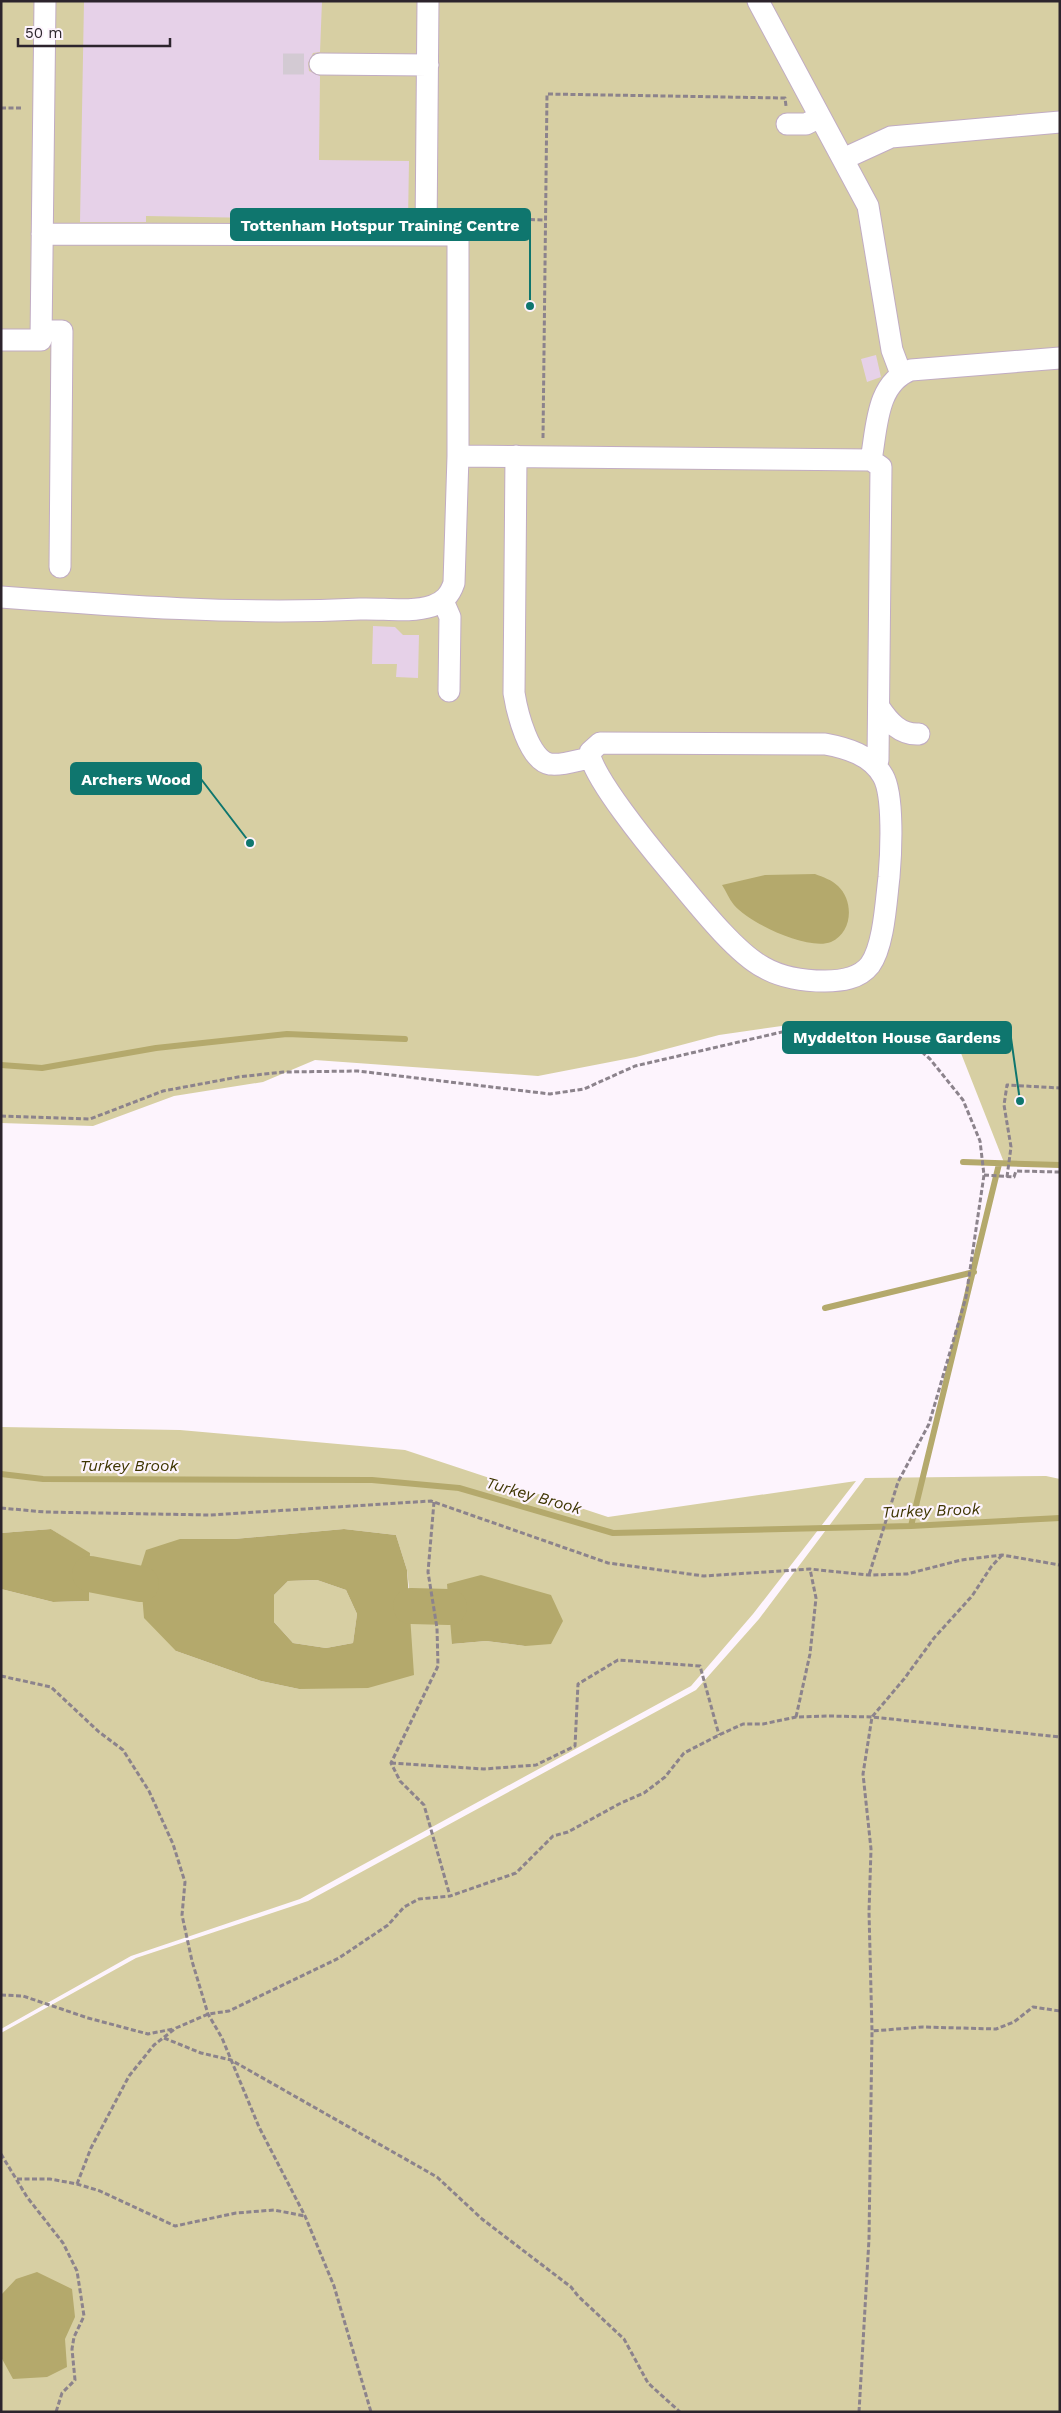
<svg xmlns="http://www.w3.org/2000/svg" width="1061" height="2413" viewBox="0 0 1061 2413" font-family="'Work Sans',sans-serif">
<rect width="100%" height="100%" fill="#fdf4fd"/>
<path fill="#d7cfa3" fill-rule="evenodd" d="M1,1H1060V1167L1005,1165L955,1038L810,1022L719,1035L636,1057L538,1076L315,1060L263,1082L174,1096L93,1126L1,1123Z
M1,1427L180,1430L405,1450L608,1517L856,1481L753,1614L691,1686L300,1899L131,1956L1,2029V1589L53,1602L89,1601L90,1554L51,1529L1,1533ZM344,1529L396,1535L407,1570L411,1606L299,1689L261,1681L176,1651L180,1539H234ZM481,1575L525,1646L486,1641L452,1644Z
M1046,1476L1060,1479V2412H1V2033L136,1958L308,1901L696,1690L759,1619L865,1478Z
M317,1580L346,1590L357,1614L353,1643L326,1648L293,1643L274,1622V1595L288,1581Z"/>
<path fill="#b4a96c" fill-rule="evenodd" d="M815,874C823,877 832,880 838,886C854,901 853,932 831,942C808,951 749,923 734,905C729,899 726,891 722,885L765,875Z
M51,1529L90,1553L89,1601L53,1602L1,1589V1533Z
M344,1529L396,1535L407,1570L414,1675L368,1688L299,1689L261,1681L176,1651L144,1618L140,1569L146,1550L180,1539H234ZM317,1580L346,1590L357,1614L353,1643L326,1648L293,1643L274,1622V1595L288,1581Z
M481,1575L551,1595L563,1621L551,1644L525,1646L486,1641L452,1644L447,1584Z
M37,2272L72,2289L75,2317L65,2339L67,2367L47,2377L13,2379L1,2357V2295L16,2279Z"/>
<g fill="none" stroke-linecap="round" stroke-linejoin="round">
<path stroke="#b4a96c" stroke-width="6" d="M1,1065L42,1068L156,1048L287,1034L405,1039
M963,1162L1060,1165
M825,1308L974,1272
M1,1474L43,1479L372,1480L459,1488L613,1533L911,1526L1060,1518
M911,1526L999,1164"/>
<path stroke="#b4a96c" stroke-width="36" d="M90,1574L141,1584
M411,1606L449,1607"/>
</g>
<path fill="#e6d1e8" d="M84,1H322L320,52L313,53L308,63L309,71L320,76L319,160L409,161L408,221L146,216V222H80Z
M876,355L881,377L867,382L861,359Z
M373,626L395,627L403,635H419L418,678L396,677L397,664H372Z"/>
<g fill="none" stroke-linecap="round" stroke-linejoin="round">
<path stroke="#d3cad3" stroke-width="21" stroke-dasharray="21 11" stroke-linecap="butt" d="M283,64H320"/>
<g stroke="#c1acc3" stroke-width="23">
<path id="minor" d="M758,1L868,206L892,350L901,374
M320,64L428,65
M787,124H806L820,117
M843,159L891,137L1060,122
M426,235L428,1
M42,331H62L60,567
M1,340H41L45,1
M458,456L871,460C877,428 876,383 911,370L1060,358
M516,456L514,693C517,712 529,761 550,764C562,766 578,760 589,758
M871,460L881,467L878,760L875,764
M1,597C120,606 241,615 360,609C383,608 410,613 432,606C444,602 450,595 454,583L458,456V235L42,234
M443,601L450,617L449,691
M879,707C889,722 900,735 919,734
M600,743L825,744C847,748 871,755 883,776C894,795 891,854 889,877C886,901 884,946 870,965C859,979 841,981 825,981C804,981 782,978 763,967C733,951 692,897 669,870C653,851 588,772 590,752Z"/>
</g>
<path stroke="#8c838c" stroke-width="3" stroke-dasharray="5 2.5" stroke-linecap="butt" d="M1,108H23
M470,217L544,220
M543,438L547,94L785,98L786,106
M1,1116L90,1119L163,1091L238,1077L283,1072L358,1071L550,1094L584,1089L635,1066L795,1029L864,1027L906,1038L930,1059L963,1100L980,1141L984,1175L966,1297L929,1424L898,1482L869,1575
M984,1175L1014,1177L1016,1171L1060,1172
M1007,1177L1011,1147L1004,1105L1007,1085L1060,1088
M434,1502L428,1572L437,1628L438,1666L391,1763L400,1781L424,1805L450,1896
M1,1508L45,1512L210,1515L431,1501L608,1563L704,1576L810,1569L869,1575L907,1574L961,1560L1002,1555L1060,1565
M1002,1555L991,1567L972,1596L934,1638L904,1679L872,1717L863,1774L871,1849L869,1912L872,2031L923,2027L996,2029L1014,2022L1033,2007L1060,2011
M1,1676L51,1687L99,1732L123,1750L149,1791L173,1844L185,1882L182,1915L192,1961L208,2014L222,2038L259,2127L305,2216L334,2286L371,2412
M796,1717L810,1654L816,1598L810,1569
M391,1763L484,1769L536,1765L575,1746L578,1684L618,1660L700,1666L719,1735
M1,1995L23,1996L88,2018L148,2034L173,2029
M164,2038L201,2053L231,2060L437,2177L482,2219L571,2287L578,2296L624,2339L648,2383L680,2412
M1,2154L27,2197L63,2243L77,2271L84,2316L74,2337L72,2349L75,2380L62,2393L56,2412
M17,2179H50L77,2184L100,2191L175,2226L236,2213L274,2210L305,2216
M77,2184L91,2148L129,2076L154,2045L176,2028L208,2014L229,2011L339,1958L388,1925L404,1907L419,1899L450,1896L516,1873L553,1836L568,1832L619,1804L644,1793L665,1777L684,1753L719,1735L743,1724H763L796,1717L830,1716L872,1717L1060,1737
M859,2412L869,2239L872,2031"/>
<use href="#minor" stroke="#fff" stroke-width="21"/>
</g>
<g text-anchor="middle" stroke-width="4.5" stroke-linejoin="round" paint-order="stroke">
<g font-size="16" font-style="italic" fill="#3e3501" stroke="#fdf4fd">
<text x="129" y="1471">Turkey Brook</text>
<text transform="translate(534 1495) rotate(16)" y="6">Turkey Brook</text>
<text transform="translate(931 1510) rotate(-2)" y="6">Turkey Brook</text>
</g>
</g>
<path fill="none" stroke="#0f766e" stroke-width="2" d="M530 306L530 225M250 843L201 779M1020 1101L1011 1038"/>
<g fill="#0f766e" stroke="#fdf4fd" stroke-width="2">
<circle cx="530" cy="306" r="5"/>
<circle cx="250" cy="843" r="5"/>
<circle cx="1020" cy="1101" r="5"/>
</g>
<g fill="#0f766e" stroke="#0f766e" stroke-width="2">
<rect x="231" y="209" width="299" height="31" rx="5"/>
<rect x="71" y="763" width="130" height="31" rx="5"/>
<rect x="783" y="1022" width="228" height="31" rx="5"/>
</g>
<g font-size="16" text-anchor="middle" font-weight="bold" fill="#fff">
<text x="380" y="231">Tottenham Hotspur Training Centre</text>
<text x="136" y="785">Archers Wood</text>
<text x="897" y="1043">Myddelton House Gardens</text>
</g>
<rect width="1061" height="2413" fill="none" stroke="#2c242c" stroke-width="5"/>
<path d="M18 38v8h152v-8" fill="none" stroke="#2c242c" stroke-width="2.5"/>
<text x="25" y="38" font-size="15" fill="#2c242c" stroke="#fdf4fd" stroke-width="4" paint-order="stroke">50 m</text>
</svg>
